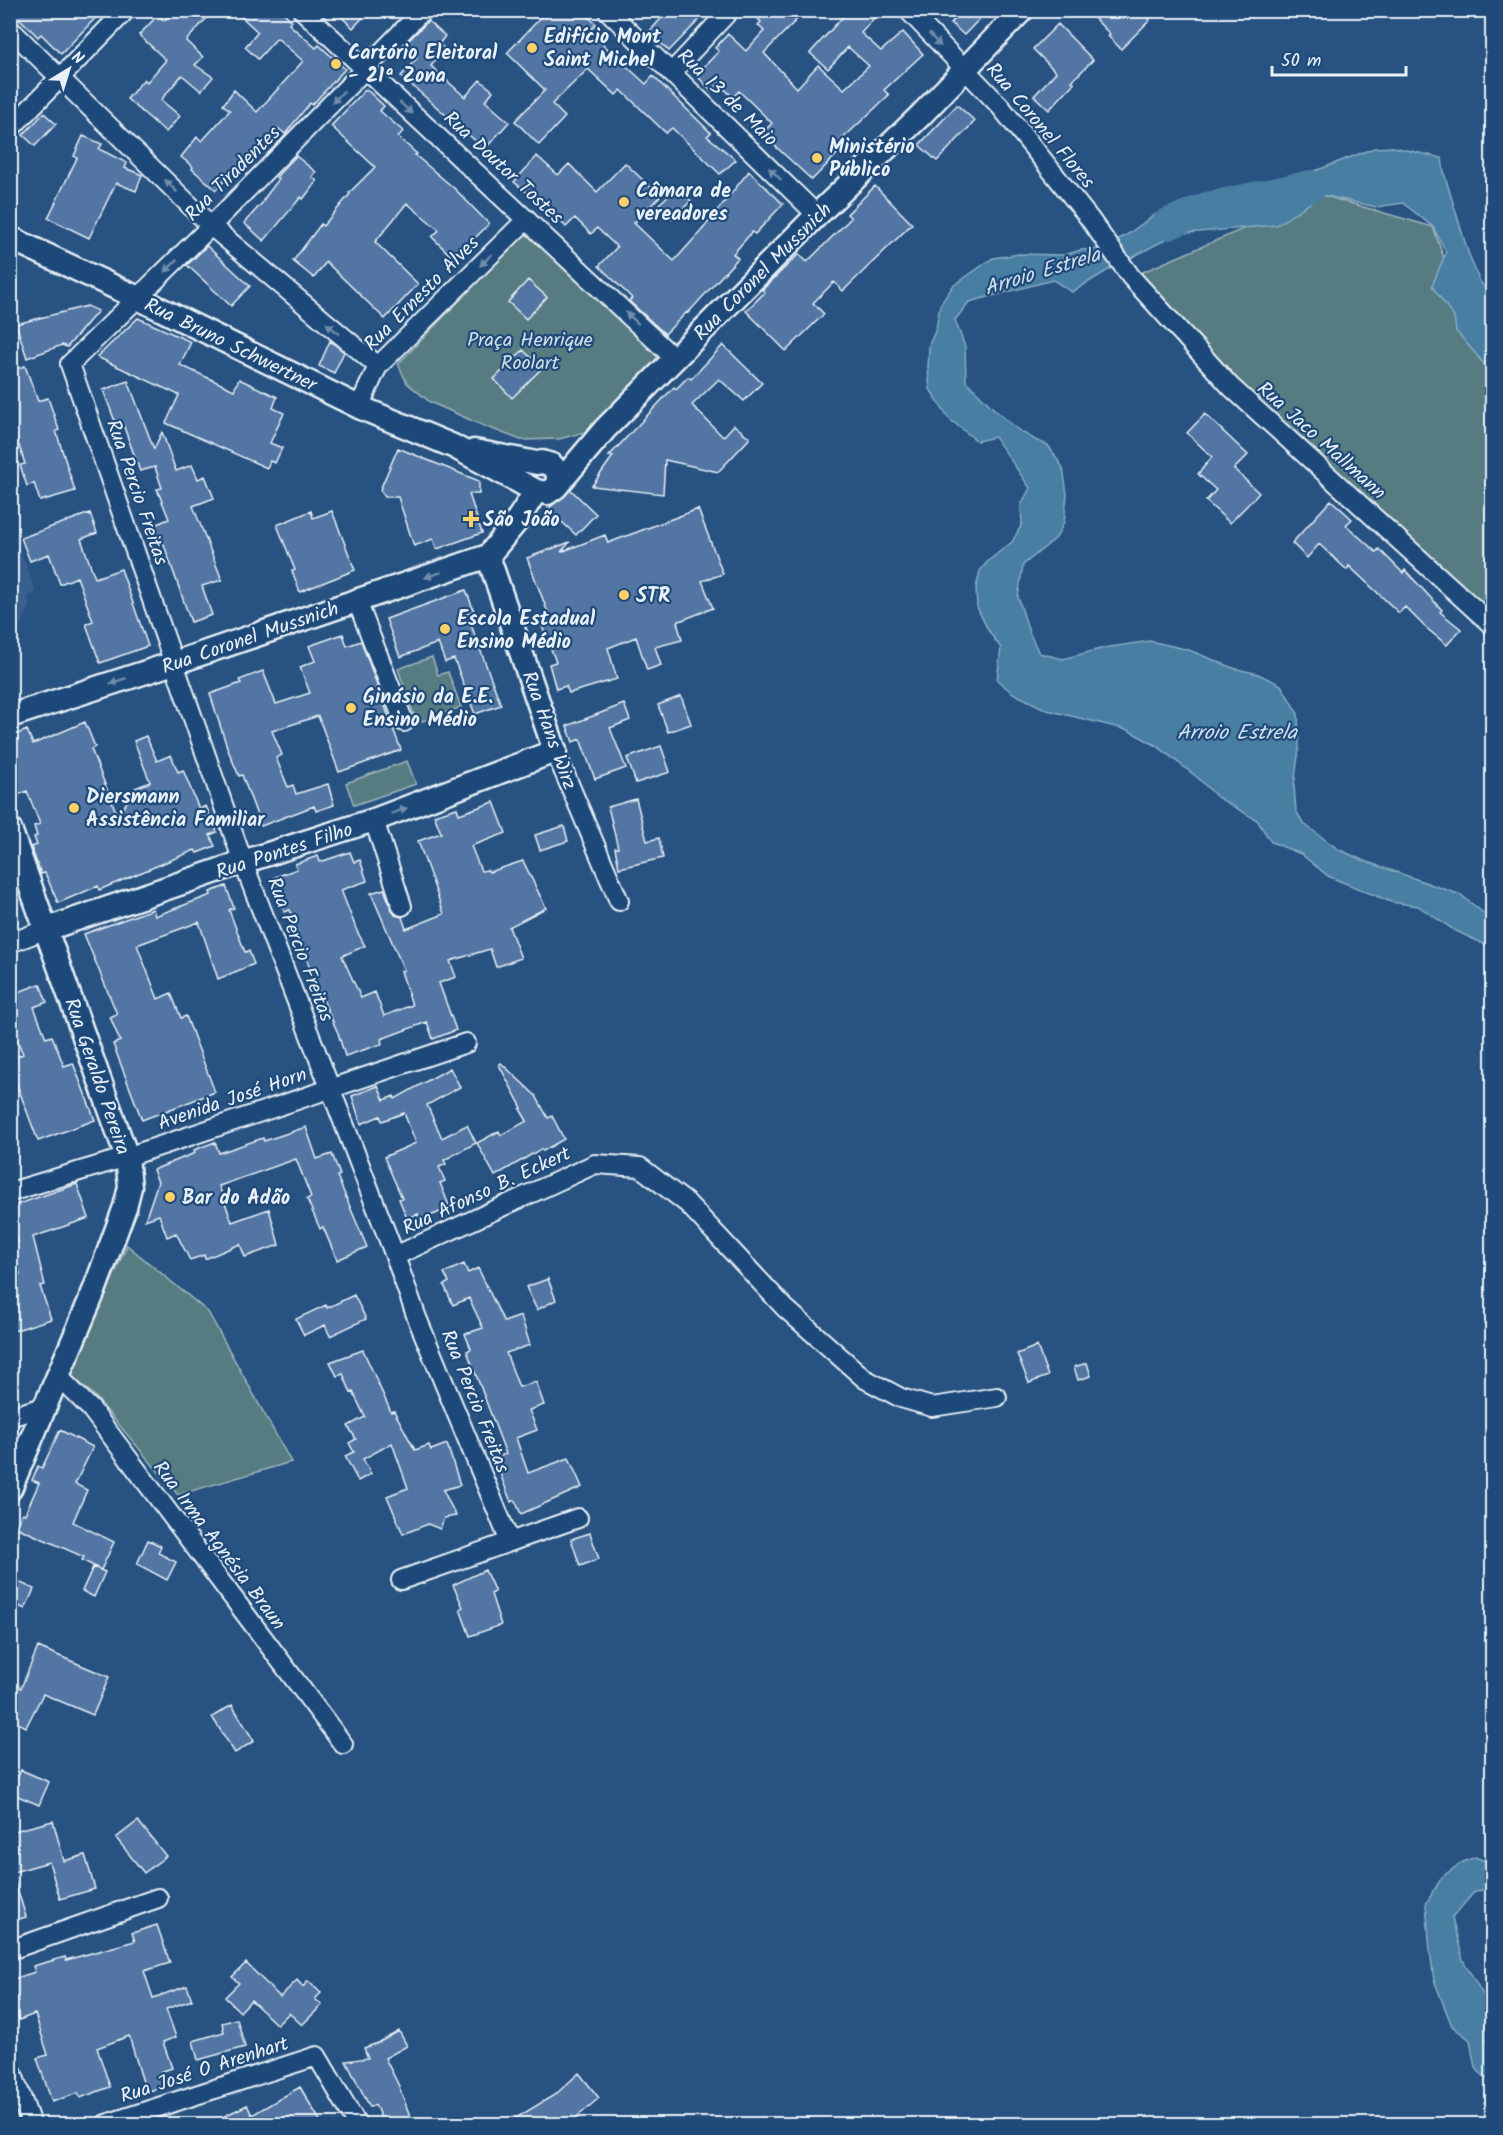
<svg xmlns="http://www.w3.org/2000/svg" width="1503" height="2135" viewBox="0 0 1503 2135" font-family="Kalam,sans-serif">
<rect width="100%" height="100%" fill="#285281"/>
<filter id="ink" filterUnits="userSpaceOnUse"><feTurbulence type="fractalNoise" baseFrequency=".0167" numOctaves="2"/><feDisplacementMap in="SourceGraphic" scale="12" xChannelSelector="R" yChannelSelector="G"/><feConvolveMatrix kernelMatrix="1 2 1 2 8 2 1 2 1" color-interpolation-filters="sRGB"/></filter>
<g filter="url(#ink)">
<path fill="#395f8d" d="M13,530L36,593L28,596L30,608L20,625L11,621L10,531Z"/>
<path fill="#577b81" stroke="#a0b6bc" stroke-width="1.5" d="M1322,195L1433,227L1478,357L1492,373V619L1231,387L1131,277Z
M527,231L660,356L585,432L559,439L521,440L484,426L430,402L407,383L398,364Z
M432,657L438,675L448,672L461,707L417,723L398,669Z
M407,761L416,784L354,805L346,783Z
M127,1245L208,1312L291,1462L178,1495L93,1394L71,1376Z"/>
<path fill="#467ea1" stroke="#87acc4" stroke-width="1.5" d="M1393,147L1442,158L1444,173L1468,252L1479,280L1492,297V373L1456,331L1454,317L1432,286L1446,252L1433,227L1403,203L1376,207L1322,195L1277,225L1176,234L1110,269L1072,292L1053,280L969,302L955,320L965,347L966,381L995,410L1017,429L1035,440L1048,445L1063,468L1067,494L1064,522L1056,538L1023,565L1018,597L1029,632L1039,653L1063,659L1104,648L1150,641L1189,650L1233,668L1258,674L1281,685L1298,714L1299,748L1294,786L1296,811L1304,824L1338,849L1362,860L1461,895L1492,920V948L1454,930L1418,906L1391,902L1328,876L1301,854L1271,842L1257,820L1217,797L1198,778L1157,746L1128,730L1047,710L1013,693L997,680L1001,648L988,630L977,607L976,588L980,571L988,561L1012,542L1022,524L1021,505L1030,488L995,437L977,441L948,418L930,389L928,369L929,345L936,329L940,305L953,286L993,258L1019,254L1064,255L1081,250L1097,249L1125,236L1156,214L1197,206L1235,213L1310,173L1374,148Z
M1475,1857L1492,1864V1889L1475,1891L1452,1918L1463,1960L1491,2009L1487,2043L1492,2052V2083L1475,2068L1470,2040L1452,2026L1434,1980L1430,1951L1426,1904L1442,1877L1461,1863Z"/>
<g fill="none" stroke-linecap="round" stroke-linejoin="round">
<path stroke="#467ea1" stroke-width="32" d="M1168,224L1207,208L1311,186"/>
</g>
<path fill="#5275a3" stroke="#e8f1f8" stroke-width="1.5" d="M11,10H103L61,54L41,34L38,37Z
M174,10H214L186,41L203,57L195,65L213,77L201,91L182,75L161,100L180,116L166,132L127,99L144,79L147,82L166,60L139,35L158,15L164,21Z
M234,10H281L292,21L289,24L316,48L319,45L345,69L312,105L310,103L285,134L278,128L254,153L252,151L216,190L192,169L193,167L181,157L197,137L202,141L230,110L223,105L234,90L257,112L303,61L277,38L258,59L245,47L258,32Z
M334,10H370L353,28Z
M548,10H581L596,24L590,31L611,52L646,84L653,76L711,133L707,136L736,160L720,174L672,128L666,133L621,90L616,95L588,69L552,104L565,117L539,145L515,121L545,90L507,53Z
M669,10H691L700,19L669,51L649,32Z
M750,10H806L764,53L797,88L818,65L844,89L869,66L848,47L828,69L810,53L849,10H881L861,33L881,51L903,32L923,54L884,90L889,95L838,143L840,145L835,149L839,152L812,180L762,134L772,123L739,91L733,97L719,84L712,91L696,75L719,51L715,48L728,34L746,51L764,31L758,25L761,22Z
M944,10H988L964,35L951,23L954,20Z
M1086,10H1141L1150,20L1121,49L1108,36L1110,34Z
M428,21L445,36L439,44L445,49L431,66L465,97L480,80L493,91L485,101L509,122L485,149L401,76L417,58L403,46Z
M1058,24L1093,60L1072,81L1074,83L1049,110L1034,96L1056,72L1033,49Z
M366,89L384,106L380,111L403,131L398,137L417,154L415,155L455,189L489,224L454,259L432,237L439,230L407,203L375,242L418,284L385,319L326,262L314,278L293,261L321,224L323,226L350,194L349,193L375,167L331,126Z
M957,105L975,121L937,161L919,145Z
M44,113L56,124L35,146L23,135Z
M83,136L102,144L99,149L127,163L125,168L142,175L136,191L116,183L89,238L48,218L77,158L74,156Z
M296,156L316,172L312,177L317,181L303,199L301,197L264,241L244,223L264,201L263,200L279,179L276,177Z
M537,156L558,175L569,164L597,192L625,163L660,196L634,223L674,261L702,230L749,171L783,204L755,234L752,232L733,254L738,258L688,313L687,312L665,334L629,301L632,298L599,266L617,247L597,228L591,234L575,218L566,227L531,192L529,194L514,182Z
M875,186L912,224L843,291L834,282L813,303L824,314L786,351L746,311L765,292L762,290L799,254L807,262L851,218L847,214Z
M678,187L691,201L672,219L659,204Z
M207,246L250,286L231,306L187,265Z
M528,280L547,297L526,319L508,302Z
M87,306L98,311L67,347L62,345L27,358L16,324Z
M138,318L191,342L180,365L234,390L239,379L277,397L273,408L284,413L270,443L282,448L275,463L270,461L267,468L166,423L179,395L97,357Z
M330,341L344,352L334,373L319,366Z
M723,345L762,383L744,401L719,379L692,405L723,437L734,425L750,438L718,472L665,460L663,494L592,486L613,456H609L674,387L676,389L688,377L691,379Z
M523,350L542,368L512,398L494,379Z
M25,366L38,401L48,398L59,430L56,431L75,491L40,501L34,483L27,486L20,465L25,464L10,418V371Z
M128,381L154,449L162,432L176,471L192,465L198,479L205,476L214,498L193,506L222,580L202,586L212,615L191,622L163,542L159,543L152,526L169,519L157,489L162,488L155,467L140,471L124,427L118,429L103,390Z
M1205,414L1248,455L1234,469L1259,493L1230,523L1206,501L1216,490L1198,474L1212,457L1187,433Z
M398,448L479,481V494H469L482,533L437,549L433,539L414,546L398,497H385L380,490Z
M571,490L596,514L576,535L548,509Z
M1331,500L1352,519L1346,525L1376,552L1379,549L1403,573L1405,570L1442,610L1440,612L1461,629L1447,645L1425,627L1405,607L1399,613L1349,566L1347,570L1319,544L1307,558L1292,543Z
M698,509L723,574L702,581L713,608L677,622L682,640L655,647L661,665L647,670L636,637L608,648L617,679L569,693L566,686L556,689L549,664L556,662L542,626L552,623L527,558L570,542L561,552L605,535L608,543Z
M311,511L313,518L332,511L355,570L300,592L292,571L295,570L277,525Z
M90,513L97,533L81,539L95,578L121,569L148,646L100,663L86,624L93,621L77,577L60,584L49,554L30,561L21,538Z
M466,590L474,611L467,614L501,705L475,714L454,659L445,662L438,643L400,657L386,619Z
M343,634L347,646L361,641L401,750L339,772L318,716L272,731L282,755L276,758L288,787L293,785L296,794L328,784L334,805L316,811L314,806L261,826L242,775L239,776L228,750L210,694L241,683L239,680L263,671L276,704L310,693L300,667L315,661L309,646Z
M681,696L691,724L668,732L658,705Z
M624,704L630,720L610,728L626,768L595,779L580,739L573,742L567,726Z
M85,722L95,747L91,749L118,817L135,788L150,782L134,741L146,736L157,761L171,755L178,772L183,770L199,809L206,806L217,832L210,835L215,846L197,853L195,850L99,890L98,886L58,903L45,873L41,874L31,847L37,845L34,837L37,836L34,826L40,824L27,791L18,795L10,777V737L27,730L33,744Z
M661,746L670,772L636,783L627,758Z
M636,799L647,841L659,838L663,858L619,868L615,848H618L608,807Z
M494,802L506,833L471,846L481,871L488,870L489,872L523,861L546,908L509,927L521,958L496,967L490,949L450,961L456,977L439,983L456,1030L433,1039L427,1022L381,1039L382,1044L345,1056L338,1033L313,978L290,910L284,912L273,878L297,869L295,864L318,856L320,862L350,852L354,862L360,860L367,881L341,890L357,931L365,946L342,956L361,998L375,992L384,1016L412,1005L401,971L404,970L371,893L384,889L392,910L395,915L402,917L406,929L444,914L418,841L441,833L434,815L457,808L459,814Z
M564,826L568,841L540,850L535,835Z
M226,886L234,908L229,910L245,952L249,951L254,964L218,979L199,922L137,945L158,999L171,993L181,1018L186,1016L215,1092L142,1120L113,1044L120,1041L110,1017L117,1014L84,934L153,909L155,916L211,895L210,892Z
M40,984L47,1002L34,1007L46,1038L52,1036L64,1066L73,1063L95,1120L38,1141L10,1066V1059L23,1054L10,1023V995Z
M501,1063L536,1096L548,1118L552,1116L564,1139L543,1151L541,1149L495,1176L477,1143L499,1131L501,1135L527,1121L520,1109L522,1108L499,1065Z
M450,1068L460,1087L427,1105L442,1138L467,1125L476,1143L444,1160L446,1164L439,1167L445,1181L440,1183L450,1208L420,1220L418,1214L407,1218L399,1199L402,1198L384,1157L416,1143L404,1113L382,1121L380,1116L361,1124L352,1096L378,1086L384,1100L394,1096L395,1099Z
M306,1127L317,1159L332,1154L340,1175L337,1176L367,1247L337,1260L323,1227L320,1229L307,1199L311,1197L296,1159L219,1186L232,1222L269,1209L279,1245L245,1257L240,1244L205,1259L204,1255L190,1260L176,1233L167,1237L159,1215L145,1220L158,1182L153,1170L195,1153L194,1150L215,1142L219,1153L263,1138L264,1141Z
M77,1184L89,1218L33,1237L45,1285L40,1286L51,1319L10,1332V1278L20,1275L13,1243L18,1242L10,1220V1207Z
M464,1264L468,1273L478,1268L504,1322L521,1316L530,1345L506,1353L519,1387L536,1382L544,1405L529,1410L537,1430L516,1438L528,1473L569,1458L582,1487L521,1514L515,1500L511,1502L494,1458L506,1454L467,1351L471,1349L465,1334L483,1328L469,1298L453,1305L444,1285L449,1282L444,1273Z
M548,1279L556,1300L537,1310L526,1287Z
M354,1295L366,1319L330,1336L325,1325L304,1335L296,1319L326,1305L327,1308Z
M1037,1346L1048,1376L1029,1383L1017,1354Z
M363,1350L391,1412L394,1411L415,1450L429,1445L431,1450L447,1444L460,1485L443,1490L456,1516L444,1518L440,1529L428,1524L403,1534L387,1496L408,1488L392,1443L363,1459L371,1474L358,1481L345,1456L354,1452L349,1443L356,1439L348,1426L365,1417L353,1392L351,1393L343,1374L337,1376L330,1362Z
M1087,1363L1091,1376L1078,1380L1074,1367Z
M60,1430L93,1447L75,1484L87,1490L73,1522L114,1542L101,1570L82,1560L84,1557L16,1527L22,1513L25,1514L39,1483L32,1480L38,1466L42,1468Z
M590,1533L599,1559L580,1566L571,1539Z
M148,1540L161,1546L158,1553L176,1562L167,1580L137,1564Z
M93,1567L105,1572L94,1597L82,1591Z
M485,1570L495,1592L491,1594L501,1625L470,1636L460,1609L463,1607L453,1585Z
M10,1578L34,1589L25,1609L10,1602Z
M38,1647L109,1677L93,1715L43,1694L26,1727L10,1719V1682L21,1688Z
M232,1705L254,1741L235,1753L212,1717Z
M21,1770L49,1782L39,1805L13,1794V1788Z
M53,1821L64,1861L85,1855L95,1889L60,1899L49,1862L10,1873V1832Z
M138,1821L166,1856L144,1873L116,1838Z
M10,1878H14L26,1917L10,1922Z
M157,1925L170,1963L144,1971L153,1998L187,1986L192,2000L166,2009L176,2037L163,2042L172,2068L160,2072L165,2086L146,2092L129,2036L97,2048L110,2087L80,2098L78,2093L52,2102L37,2058L48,2055L35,2014L19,2020L10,1995V1980L35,1972L33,1966L65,1957L66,1960L135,1941L132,1933Z
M246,1963L280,1997L297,1980L303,1987L308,1981L321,1993L315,1999L322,2005L302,2025L289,2013L277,2025L251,2000L240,2012L225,1997L239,1983L232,1977Z
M237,2019L245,2047L198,2060L193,2041L224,2032L222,2023Z
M399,2031L407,2046L385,2058L398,2084L413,2124H384L375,2105L370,2107L346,2061L368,2058L364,2048L378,2043Z
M579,2073L599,2098L577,2117L582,2124H506L556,2094Z
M300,2087L322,2124H208L247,2105L252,2115Z"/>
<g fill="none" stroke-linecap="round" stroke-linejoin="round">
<g stroke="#e8f1f8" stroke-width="22">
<path id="minor" d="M302,10L674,358
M423,10L211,226L70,364L243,862L395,1256L417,1318L510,1542
M607,10L817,215
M908,10L1000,106L1089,218L1131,277L1231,387L1492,625
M10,29L211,226L378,366
M671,73L730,10
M10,129L126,10
M359,407L378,366L527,219
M357,601L404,722
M555,751L619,901
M374,820L402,906
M10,943L47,929
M10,1192L127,1157L466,1043
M395,1256L595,1164L640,1167L688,1204L785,1308L865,1379L901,1398L932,1407L997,1397
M57,1375L91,1409L343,1744
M10,1417L46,1406
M401,1580L578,1518
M10,1950L158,1898
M10,2066L31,2124
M106,2124L317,2056L357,2124"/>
</g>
<g stroke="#e8f1f8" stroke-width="27">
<path id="major" d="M10,238L138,298L359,407L453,446L536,491L547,493L556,487L559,474L552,465L542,462
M474,451L537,463
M556,487L605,429L817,215L921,115L1022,10
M488,556L516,522L536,491
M10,716L174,663L488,556
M10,829L127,1157L130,1187L125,1207L94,1291L10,1489
M47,929L243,862L374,820L555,751L488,556"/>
</g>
<use href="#minor" stroke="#1f4a7a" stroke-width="18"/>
<use href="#major" stroke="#1f4a7a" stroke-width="22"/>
</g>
<defs><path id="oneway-solid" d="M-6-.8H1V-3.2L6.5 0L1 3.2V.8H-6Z" transform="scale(1.5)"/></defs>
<g fill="#6f8dac">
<use href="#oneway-solid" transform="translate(935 40) rotate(47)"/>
<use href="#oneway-solid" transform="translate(338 97) rotate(134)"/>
<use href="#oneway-solid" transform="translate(406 108) rotate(43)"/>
<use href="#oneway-solid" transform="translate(775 174) rotate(-136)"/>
<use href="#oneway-solid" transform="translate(171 186) rotate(-135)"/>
<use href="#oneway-solid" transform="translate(486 260) rotate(135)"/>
<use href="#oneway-solid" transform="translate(171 266) rotate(135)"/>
<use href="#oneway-solid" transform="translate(632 318) rotate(-137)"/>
<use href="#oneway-solid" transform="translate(333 329) rotate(-140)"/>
<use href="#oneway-solid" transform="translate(433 575) rotate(161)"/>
<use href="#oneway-solid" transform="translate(118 681) rotate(162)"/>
<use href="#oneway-solid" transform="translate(399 811) rotate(-21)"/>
</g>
</g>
<g fill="#ffd166" stroke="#1f4a7a" stroke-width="2">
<circle cx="532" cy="48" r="6"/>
<circle cx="336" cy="64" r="6"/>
<circle cx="817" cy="158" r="6"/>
<circle cx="624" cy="202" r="6"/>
<path d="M468 510h6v6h6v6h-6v6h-6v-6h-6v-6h6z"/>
<circle cx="624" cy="595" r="6"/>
<circle cx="445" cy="629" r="6"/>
<circle cx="351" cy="708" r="6"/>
<circle cx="74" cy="808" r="6"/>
<circle cx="170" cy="1197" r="6"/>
</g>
<g text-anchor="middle" stroke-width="4.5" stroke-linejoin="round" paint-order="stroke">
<g font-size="20" font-weight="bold" fill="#e8f1f8" stroke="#1f4a7a" text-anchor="start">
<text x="544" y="43">Edifício Mont<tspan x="544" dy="23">Saint Michel</tspan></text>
<text x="348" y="59">Cartório Eleitoral<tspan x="348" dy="23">- 21ª Zona</tspan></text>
<text x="829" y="153">Ministério<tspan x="829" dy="23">Público</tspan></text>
<text x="636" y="197">Câmara de<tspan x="636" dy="23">vereadores</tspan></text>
<text x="483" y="526">São João</text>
<text x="636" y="602">STR</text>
<text x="457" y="625">Escola Estadual<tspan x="457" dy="23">Ensino Médio</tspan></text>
<text x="363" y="703">Ginásio da E.E.<tspan x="363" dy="23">Ensino Médio</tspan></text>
<text x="86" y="803">Diersmann<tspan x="86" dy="23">Assistência Familiar</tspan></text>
<text x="182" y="1204">Bar do Adão</text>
</g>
<g font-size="20" fill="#e8f1f8" stroke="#1f4a7a">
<text transform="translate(728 97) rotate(44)" y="7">Rua 13 de Maio</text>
<text transform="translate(1041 125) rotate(50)" y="7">Rua Coronel Flores</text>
<text transform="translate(504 167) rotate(43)" y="7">Rua Doutor Tostes</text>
<text transform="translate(232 173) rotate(-45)" y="7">Rua Tiradentes</text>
<text transform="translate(762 271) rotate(-45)" y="7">Rua Coronel Mussnich</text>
<text transform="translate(421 293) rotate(-45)" y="7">Rua Ernesto Alves</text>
<text transform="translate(231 344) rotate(26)" y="7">Rua Bruno Schwertner</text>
<text transform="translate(1322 440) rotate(42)" y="7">Rua Jaco Mallmann</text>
<text transform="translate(138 492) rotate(71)" y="7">Rua Percio Freitas</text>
<text transform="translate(250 637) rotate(-19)" y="7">Rua Coronel Mussnich</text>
<text transform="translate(550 730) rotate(70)" y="7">Rua Hans Wirz</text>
<text transform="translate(284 850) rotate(-18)" y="7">Rua Pontes Filho</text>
<text transform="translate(301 949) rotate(69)" y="7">Rua Percio Freitas</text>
<text transform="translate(98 1076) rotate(71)" y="7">Rua Geraldo Pereira</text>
<text transform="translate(232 1098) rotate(-19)" y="7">Avenida José Horn</text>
<text transform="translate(486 1190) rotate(-25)" y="7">Rua Afonso B. Eckert</text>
<text transform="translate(476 1401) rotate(68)" y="7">Rua Percio Freitas</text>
<text transform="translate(220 1545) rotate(53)" y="7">Rua Irma Agnésia Braun</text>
<text transform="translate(204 2069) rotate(-18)" y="7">Rua José O Arenhart</text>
</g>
<g font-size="20" fill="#d2dfe6" stroke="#1f4a7a">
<text x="530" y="346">Praça Henrique<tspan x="530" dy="23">Roolart</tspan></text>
</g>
<g font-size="21" font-style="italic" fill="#d0e0eb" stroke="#1f4a7a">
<text transform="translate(1042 271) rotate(-17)" y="7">Arroio Estrela</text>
<text x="1237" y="739">Arroio Estrela</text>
</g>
</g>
<rect width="1503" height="2135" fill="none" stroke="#1f4a7a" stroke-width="36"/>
<rect x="18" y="18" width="1467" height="2099" fill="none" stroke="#e8f1f8" stroke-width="2" filter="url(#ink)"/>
<g transform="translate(69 69) rotate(38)" stroke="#1f4a7a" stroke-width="4.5" paint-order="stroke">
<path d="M0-4.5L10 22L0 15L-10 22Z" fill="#e8f1f8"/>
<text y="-9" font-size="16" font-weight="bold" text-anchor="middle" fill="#e8f1f8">N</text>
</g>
<path d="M1272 66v9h134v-9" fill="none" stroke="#e8f1f8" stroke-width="3"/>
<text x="1281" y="66" font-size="18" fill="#e8f1f8" stroke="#1f4a7a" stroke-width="4.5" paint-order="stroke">50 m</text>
</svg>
